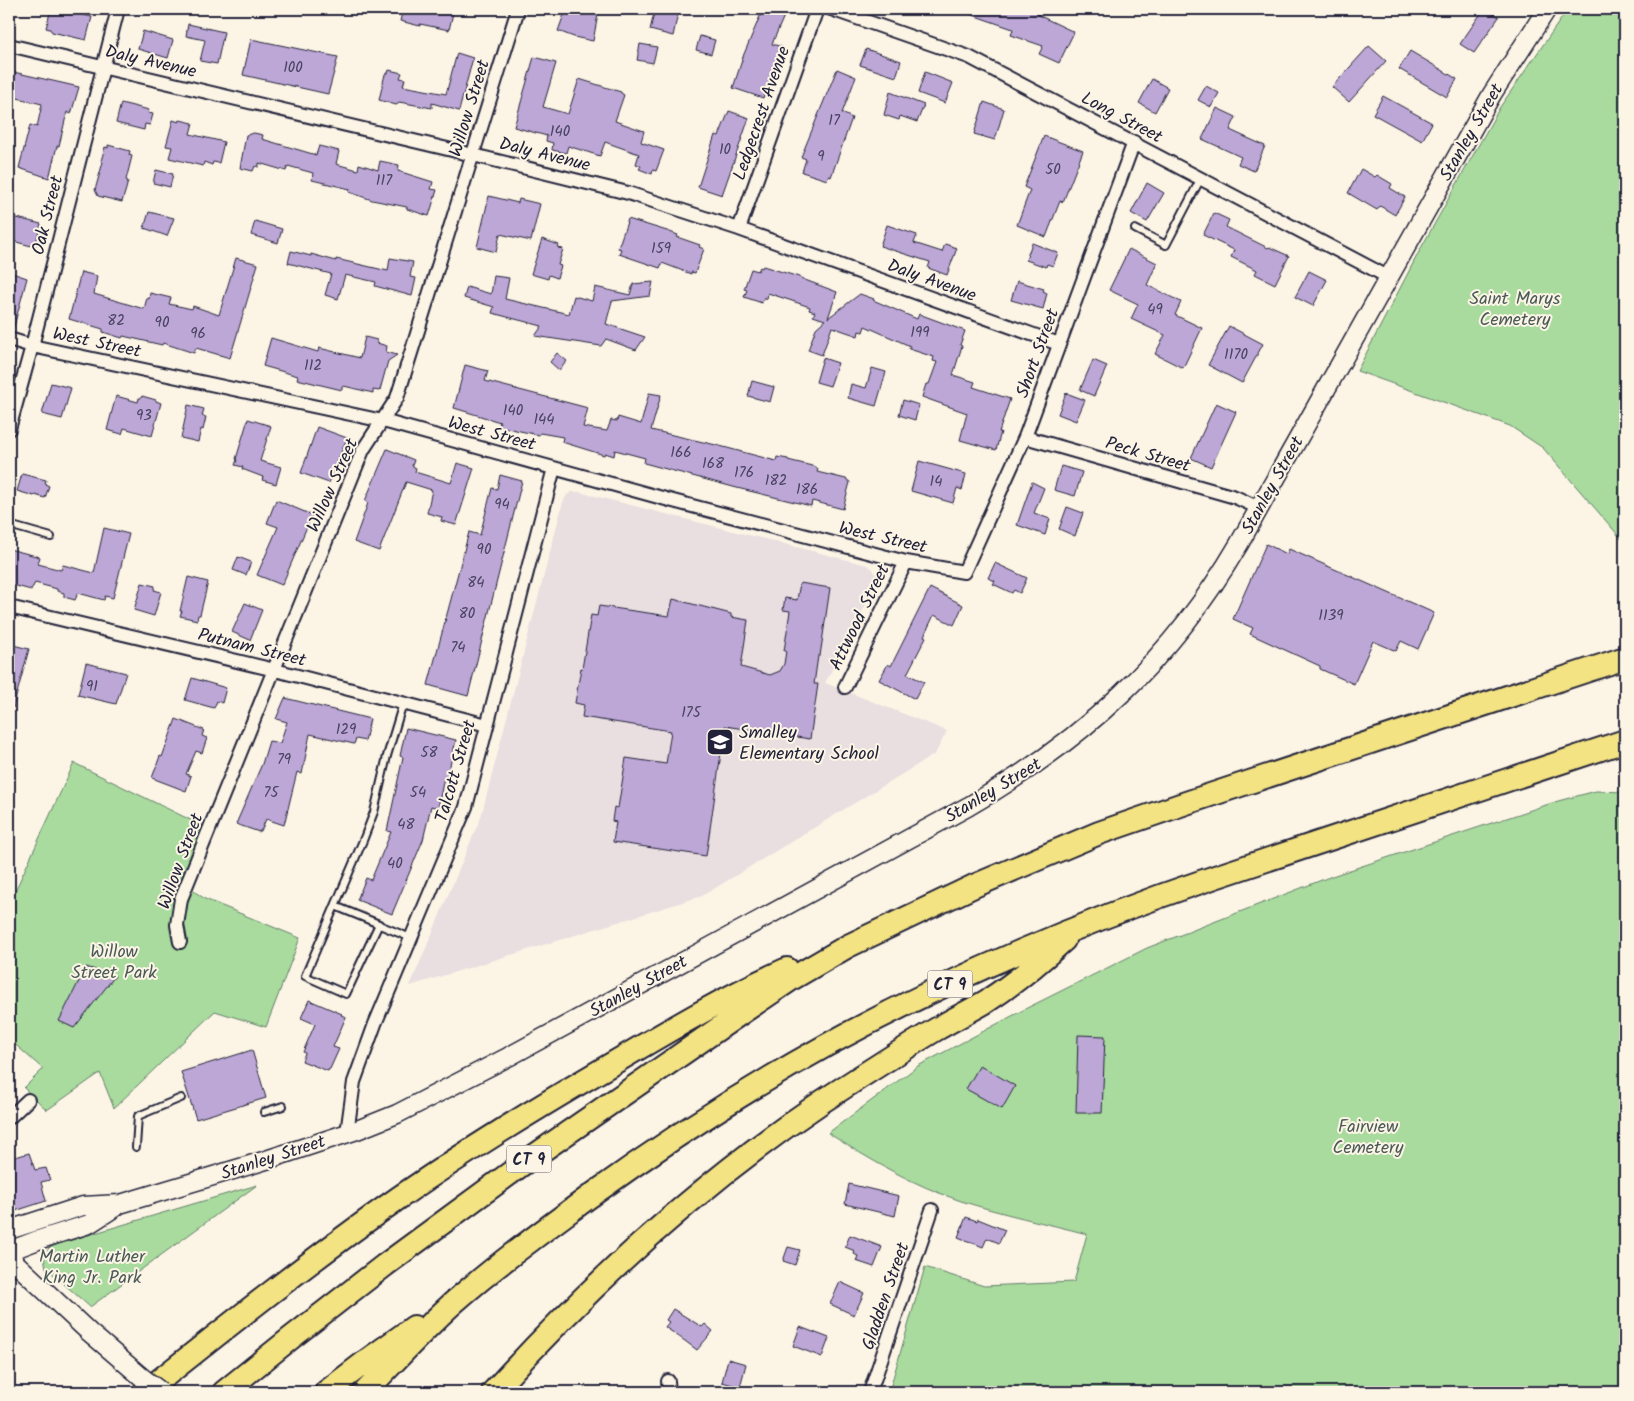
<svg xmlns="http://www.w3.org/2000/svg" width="1634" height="1401" viewBox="0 0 1634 1401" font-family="Kalam,sans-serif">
<rect width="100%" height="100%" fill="#fcf5e5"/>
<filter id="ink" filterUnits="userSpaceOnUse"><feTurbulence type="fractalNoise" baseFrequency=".02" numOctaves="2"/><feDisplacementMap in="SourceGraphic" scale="10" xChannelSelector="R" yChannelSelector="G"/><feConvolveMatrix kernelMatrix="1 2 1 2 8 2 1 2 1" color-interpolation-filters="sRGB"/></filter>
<g filter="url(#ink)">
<path fill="#e9dee0" d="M572,492H579L867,565L873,569L877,578L876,585L825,683L947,731L935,754L702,896L410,986L481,817L563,502L567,495Z"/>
<path fill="#a8db9d" stroke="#657e6c" d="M1568,9H1625V543L1543,448L1510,426L1357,371L1421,248L1500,107Z
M74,763L207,828L184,884L205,899L300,938L266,1027L215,1011L114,1108L100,1073L47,1110L24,1088L43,1069L9,1039V904Z
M1596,791L1625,792V1392H889L925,1267L984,1286L1074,1282L1087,1234C1045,1223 1002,1214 961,1201C913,1185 870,1160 828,1133L918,1066L1027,1008L1147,948L1332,876L1558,801Z
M257,1185L90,1307L46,1268L44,1257L49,1248L58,1244Z"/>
<path fill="#bda7d6" stroke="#22223b" d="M51,9H58L92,17L86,40L52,32L50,29L46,28Z
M403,9H411L430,13L431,9H454L449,30L420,24V26L400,21Z
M566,9H599L593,41L574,37L558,31Z
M655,9H679L673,36L650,30Z
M763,9L784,16L772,44L782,47L763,98L733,88L744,54Z
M961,9H1030L1039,12L1038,15L1074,32L1059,63L1039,54L1043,46L1011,35L1013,29L961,11Z
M1484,9H1487L1499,17L1474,53L1460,44Z
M188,24L224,32L217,64L200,61L205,40L186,36Z
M143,31L173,40L168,58L138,49Z
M700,36L715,40L711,54L696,50Z
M251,39L338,57L328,94L243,75Z
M640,44L657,47L653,63L637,60Z
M1369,46L1386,61L1349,102L1332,87Z
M866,49L901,61L896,77L860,65Z
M1410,51L1457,79L1447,97L1399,69Z
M457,53L473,58L459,111L432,103V108L399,102L398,104L396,105L379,100L385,74L388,73L389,70L402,73L400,78L405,79L403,86L446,94Z
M534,57L556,63L543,107L568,114L579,79L621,92V93L624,95L615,121L644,131L641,142L664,150L656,171L653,170L652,174L639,169L641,166L636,164L639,154L605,142L600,156L568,146L566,153L552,150L553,143L546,141L547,136L514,127Z
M837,69L856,77L842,113L852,118L831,177L828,176L827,180L802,172L806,159L801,157Z
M9,71L79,87L71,114L67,112L59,146H57L49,178L19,168L30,125L37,127L42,104L9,96Z
M925,72L953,83L945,103L918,93Z
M1152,79L1168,88L1155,112L1139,103Z
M1206,86L1219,93L1211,107L1198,100Z
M890,92L924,105L917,122L900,116L899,120L884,115Z
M1383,96L1432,123L1422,141L1373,114Z
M984,102L1004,109L995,140L974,134Z
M121,103L149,110L148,113L153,114L150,125L145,124L144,130L116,123Z
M1217,108L1236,117L1230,130L1265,146L1254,171L1238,164L1241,157L1202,139Z
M729,111L749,118L722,195L698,187L715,135L719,136Z
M173,120L179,122L180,120L193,123L190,134L224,142L219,163L213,162L212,165L204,162L203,166L169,158L172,147L166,146Z
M254,133L263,135L262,139L316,155L319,146L339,151L336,164L358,170L359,164L378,170L380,161L399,165L398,171L433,182L431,189L437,190L429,216L407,209V207L372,200L349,192L350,189L312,180L313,173L288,166L286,171L259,163V167L255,166L253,171L240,168L246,135Z
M1044,136L1083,151L1063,202L1060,201L1046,237L1017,225L1030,190L1024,187Z
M108,145L130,151L129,155L132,156L126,180L128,181L126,189L122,202L98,196L95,190L103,162L101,161L105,147L108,148Z
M1361,169L1375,177L1377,175L1392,184L1390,188L1405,197L1395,215L1380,206L1377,210L1348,193Z
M156,170L173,174L170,187L153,183Z
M1147,183L1164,193L1147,222L1131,213Z
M489,196L518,203L519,199L540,204L531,241L500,234L496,252L477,247Z
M149,212L174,218L167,236L144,228Z
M1214,213L1229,220L1226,227L1268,248L1269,247L1289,256L1275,284L1255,274L1257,270L1231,257L1234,250L1203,235Z
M9,216L41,224L35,247L9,240Z
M628,219L667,231L678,235L677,237L700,245L699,247L704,249L695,273L691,272V274L662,263L660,268L619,254L621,249L618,248Z
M255,221L282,229L278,243L251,235Z
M887,225L917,235L914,243L942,252L945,244L957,248L947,275L928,268L930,262L880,246Z
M542,239L559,245L558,248L563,249L558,265L561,266L557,278L549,275L548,279L531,274Z
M1032,243L1058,253L1053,266L1047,264L1046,267L1026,260Z
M1129,249L1157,263L1147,285L1181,302L1175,315L1202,328L1183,368L1155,354L1165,335L1131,319L1138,304L1109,290Z
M291,251L311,256V254L336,261V259L388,271L390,258L413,262L410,277L416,278L412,296L375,286L376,282L345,275L338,299L325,295L331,274L288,263Z
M236,258L258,264L230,358L196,348L194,353L163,343L162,345L123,336L122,338L103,332V329L69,319L81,272L97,276L94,294L144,309L147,298L149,299L150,293L171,298L169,304L192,309L193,306L219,315Z
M763,266L799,277L805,280L837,292L828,318L860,294L874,299L873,300L917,319L919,314L965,331L960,345L962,346L953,375L975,382L973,387L1010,399L999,432H1001L996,450L960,440L967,413L922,397L926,384H929L937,362L933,361L934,357L909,349L910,346L865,326L863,332L859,331L858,336L832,327L822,355L808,350L816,328L825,320L813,316L815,312L809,310L810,307L768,293L767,299L764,297L762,303L744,297L747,290L744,289L751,269L758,271L760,267L762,268Z
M1309,271L1327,280L1313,306L1295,297Z
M9,272L27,278L13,330L9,329Z
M494,276L509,278L505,299L569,314L574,296L592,301L595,287L630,295L633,284L653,282L650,296L612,301L606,324L645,337L636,350L606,339L601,346L535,336L542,326L492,313L494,307L464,298L467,287L491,294Z
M1017,281L1044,289L1043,291L1047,293L1043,309L1011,300Z
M1229,326L1263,344L1242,383L1208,365Z
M365,337L377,340V343L387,346L386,352L397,355L388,361L380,390L379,391L373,390V393L344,386L342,387V390L317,384L297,379L298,376L263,366L271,338L318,352L319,348L360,358Z
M557,353L567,361L559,370L550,362Z
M823,358L838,363L830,386L816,382Z
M1093,360L1107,366L1094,396L1080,390Z
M465,365L488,371L485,381L588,408L583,427L607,431L611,420L617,421L618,417L641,424L649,393L661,395L651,430L716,445L776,461L777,457L788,459V460L816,467L818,469L817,472L846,479L850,482L843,509L812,501L811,506L737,488L644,463L645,458L615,450L614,456L605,453L604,455L562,442L563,437L540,433L539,435L520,431L499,426L500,422L454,408Z
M872,368L886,372L876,406L848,398L851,384L866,388Z
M752,381L774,387L770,402L748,396Z
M51,383L71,388L62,419L42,414Z
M1066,393L1085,400L1076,421L1058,414Z
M116,396L138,402L139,398H141L142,396L156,400V401L161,403L152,436L124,428L122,434L107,430Z
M903,400L919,405L915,420L899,415Z
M1216,403L1236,412L1211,467L1191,458Z
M188,405L204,409L202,416L206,417L203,430L201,429L198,442L181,438Z
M248,419L271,426L260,461L281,467L276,484L262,480L263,477L242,469L243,467L235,465L237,460L236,459Z
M317,427L347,438L329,483L301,473Z
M387,449L414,460L412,466L416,468L415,472L451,483L457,463L474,468L456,525L441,521L442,517L427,513L432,490L406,482L379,551L354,542L368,503L365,501Z
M919,461L966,474L962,490L957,488L953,503L911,491Z
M1061,466L1082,472L1075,496L1054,490Z
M22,474L46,480L45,484L49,486L45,498L35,495L34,496L17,491Z
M500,475L522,481L468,696L428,685L469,532L480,535L492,488L497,489Z
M1032,482L1044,488L1034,513L1050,519L1045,535L1017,525Z
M276,500L312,515L282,585L257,575L278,527L267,523Z
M1067,507L1083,513L1075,536L1059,529Z
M104,528L129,534L113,598L105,596L104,600L78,593L75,600L64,597V593L57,591V589L35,583L31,590L9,584V549L40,557L38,564L61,570L63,565L94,573Z
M1266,544L1287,554L1289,549L1434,613L1418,649L1401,641L1396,651L1373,641L1354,684L1320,669V666L1250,634L1253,628L1233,619Z
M238,557L251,562L246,575L233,570Z
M995,563L1027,578L1020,593L1014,590L1012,593L993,584L995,581L988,578Z
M188,577L208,582L200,615H198L197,620L180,616L182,611H180Z
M142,583L155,586L154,590L161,592L154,616L134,610Z
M800,583L830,588L820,656H818L814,684H818L810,739L725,726L706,856L613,842L616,822L612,821L614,807L618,808L626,758L666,764L671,731L582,717L584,705L575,703L581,668L582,669L591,615L597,616L599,606L669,616L673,599L731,614V617L748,620L741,667L770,675L780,671L784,664L786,651H784L790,611L783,610L785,598L797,600Z
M930,588L963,605L954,625L934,615L924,636L926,637L907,674L924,682L915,699L879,680L888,664L891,666Z
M245,603L262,610L250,640L232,632Z
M9,644L29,649L13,708L9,707Z
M86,663L126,673L116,704L78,695Z
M192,678L226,688L222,703L217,701L214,708L185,700Z
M285,698L370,719L365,741L356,739L354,744L310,734L302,774L297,772L284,825L266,819L261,831H259V832L236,824L262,764L269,741L280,743L287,722L276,719Z
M176,719L204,730L202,736L207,738L202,753L196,751L186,774L191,776L186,791L152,778L160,756L162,757Z
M406,728L456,740L447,778L444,777L438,808L431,806L423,840L392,914L357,900L366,878L371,880L391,832L387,831L403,757L400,756Z
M86,967L115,976L74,1028L59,1021Z
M309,1000L342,1014L341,1015L346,1017L333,1047L339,1049L330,1069H329L328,1071L302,1061L305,1053L303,1052L315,1024L301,1018Z
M1078,1035L1105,1036L1102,1113H1076Z
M252,1050L266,1098L196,1119L181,1072Z
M980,1065L1015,1086L1002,1109L966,1089Z
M29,1153L35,1170L46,1168L50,1180L41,1182L46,1201L9,1213V1159Z
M849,1184L899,1196L895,1216L845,1204Z
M966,1217L977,1221L978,1219L1005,1230L999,1243L987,1238L983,1247L958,1237Z
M850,1235L882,1247L874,1267L856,1261L858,1256L854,1254L855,1251L845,1247Z
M788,1247L800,1250L795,1265L783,1261Z
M840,1282L864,1293L854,1315L830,1304Z
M673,1309L702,1327L705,1324L713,1331L697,1350L685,1341L665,1327L669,1322L666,1320Z
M800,1327L829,1338L822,1357L793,1346Z
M728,1359L746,1364L740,1387L722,1382Z"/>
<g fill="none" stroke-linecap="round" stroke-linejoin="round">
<g stroke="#22223b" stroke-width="10">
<path id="lane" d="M1135,229L1166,245L1201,178
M9,525L51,537
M335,906L379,924L346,994L305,976L364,838L374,812L387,756L403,703
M377,924L411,938
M264,1112L283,1106
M136,1147L138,1116L181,1098"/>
</g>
<g stroke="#22223b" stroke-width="16">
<path id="street" d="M831,9L969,57L1388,277
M9,45L473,155L628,193L739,229L1059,344
M739,229L817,9
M9,339L32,346L383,421L673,501L906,562L964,572L1025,437L1134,142
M9,429L32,346L118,9
M1025,437L1235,497L1259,508
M9,607L275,670L487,725
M845,687L906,562
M180,942L177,925L181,899L363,450L397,398L518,9
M9,1118L28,1100
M347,1133L354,1082L375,1024L466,807L554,468
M668,1381L669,1392
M870,1392L932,1210"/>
</g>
<g stroke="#22223b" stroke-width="21">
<path id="secondary" d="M9,1230L83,1206L120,1204L263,1161L357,1130L397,1114L508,1057L969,806C1084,740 1172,659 1239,544L1492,94L1547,9
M9,1251L38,1240L89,1224L117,1206
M9,1257L89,1332L144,1379"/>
</g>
<g stroke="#22223b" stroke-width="26">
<path id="highway" d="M145,1392C229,1325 313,1258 400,1197C465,1152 532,1111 600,1071C661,1035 722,998 787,969
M224,1392L291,1338L385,1265L524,1163L744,1011L793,978L848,946L974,886L1099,833L1186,803L1625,658
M326,1392L369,1359L414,1327
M365,1392C394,1362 422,1331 453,1303C496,1265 543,1231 589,1197C665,1142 744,1091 827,1045C950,978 1082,922 1215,877L1625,741
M493,1392C591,1284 701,1183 823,1101C860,1077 897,1053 935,1030C952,1020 970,1011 987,1001C1015,983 1040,962 1064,940"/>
</g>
<use href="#lane" stroke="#fcf5e5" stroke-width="6"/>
<use href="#street" stroke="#fcf5e5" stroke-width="12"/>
<use href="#secondary" stroke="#fcf5e5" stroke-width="18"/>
<use href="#highway" stroke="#f4e382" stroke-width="22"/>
<g stroke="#22223b" stroke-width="21" stroke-linecap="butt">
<path id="secondary-bridge" d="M144,1379L160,1391"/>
</g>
<use href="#secondary-bridge" stroke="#fcf5e5" stroke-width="18"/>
</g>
</g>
<defs>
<g id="school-square" transform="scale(1.4375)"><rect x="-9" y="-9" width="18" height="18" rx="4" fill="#22223b" stroke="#fcf5e5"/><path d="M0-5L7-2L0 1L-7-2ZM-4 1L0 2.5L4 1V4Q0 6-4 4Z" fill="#fff"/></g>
</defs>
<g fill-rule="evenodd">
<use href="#school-square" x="720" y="742"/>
</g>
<g text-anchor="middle" stroke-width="4" stroke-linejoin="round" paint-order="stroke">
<g font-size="15" fill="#494362">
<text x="293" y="72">100</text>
<text x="834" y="125">17</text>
<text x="560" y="136">140</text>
<text x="725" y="154">10</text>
<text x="821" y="161">9</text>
<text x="1053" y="174">50</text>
<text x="384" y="185">117</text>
<text x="661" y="253">159</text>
<text x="1155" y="314">49</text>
<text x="116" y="325">82</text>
<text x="162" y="327">90</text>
<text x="920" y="337">199</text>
<text x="198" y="338">96</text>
<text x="1236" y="359">1170</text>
<text x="313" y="370">112</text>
<text x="513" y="415">140</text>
<text x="144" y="420">93</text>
<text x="544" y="424">144</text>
<text x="681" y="457">166</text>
<text x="713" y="468">168</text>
<text x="744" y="477">176</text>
<text x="776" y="485">182</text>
<text x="936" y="486">14</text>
<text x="807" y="494">186</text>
<text x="502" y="509">94</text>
<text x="484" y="554">90</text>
<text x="476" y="587">84</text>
<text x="467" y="618">80</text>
<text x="1331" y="620">1139</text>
<text x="458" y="652">74</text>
<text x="92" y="691">91</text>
<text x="691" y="717">175</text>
<text x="346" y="734">129</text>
<text x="429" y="757">58</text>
<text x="284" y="764">79</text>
<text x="271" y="797">75</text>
<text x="418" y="797">54</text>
<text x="406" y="829">48</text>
<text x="395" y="868">40</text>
</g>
<g fill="#fcf5e5" stroke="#63616e" stroke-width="1">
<rect x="927.5" y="970.5" width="45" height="27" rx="4"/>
<rect x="506.5" y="1145.5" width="45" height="27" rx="4"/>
</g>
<g font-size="16" font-weight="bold" fill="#22223b">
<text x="950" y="990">CT 9</text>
<text x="529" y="1165">CT 9</text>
</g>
<g font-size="18" fill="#22223b" stroke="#fcf5e5">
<text transform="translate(151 61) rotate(13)" y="6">Daly Avenue</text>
<text transform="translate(469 108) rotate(-73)" y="6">Willow Street</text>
<text transform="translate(761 113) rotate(-71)" y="6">Ledgecrest Avenue</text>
<text transform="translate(1122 117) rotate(28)" y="6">Long Street</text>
<text transform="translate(1471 132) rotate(-60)" y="6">Stanley Street</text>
<text transform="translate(545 154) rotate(14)" y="6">Daly Avenue</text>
<text transform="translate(47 215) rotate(-76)" y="6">Oak Street</text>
<text transform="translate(932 280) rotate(20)" y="6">Daly Avenue</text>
<text transform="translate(97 342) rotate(12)" y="6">West Street</text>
<text transform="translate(1037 353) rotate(-70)" y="6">Short Street</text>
<text transform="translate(492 433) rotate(15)" y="6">West Street</text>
<text transform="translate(1148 454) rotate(16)" y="6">Peck Street</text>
<text transform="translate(332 485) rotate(-66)" y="6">Willow Street</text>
<text transform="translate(1272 485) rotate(-61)" y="6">Stanley Street</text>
<text transform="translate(883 537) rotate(13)" y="6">West Street</text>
<text transform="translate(859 617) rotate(-64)" y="6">Attwood Street</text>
<text transform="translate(252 647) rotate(14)" y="6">Putnam Street</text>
<text transform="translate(455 771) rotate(-74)" y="6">Talcott Street</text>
<text transform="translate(993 790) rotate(-31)" y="6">Stanley Street</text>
<text transform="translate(180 861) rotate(-70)" y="6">Willow Street</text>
<text transform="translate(638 986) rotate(-29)" y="6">Stanley Street</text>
<text transform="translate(273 1157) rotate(-18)" y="6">Stanley Street</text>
<text transform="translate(885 1296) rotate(-71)" y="6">Gladden Street</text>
</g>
<g font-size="18" fill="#4a5a58" stroke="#fcf5e5">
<text x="1515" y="304">Saint Marys<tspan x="1515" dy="21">Cemetery</tspan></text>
<text x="114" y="957">Willow<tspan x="114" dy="21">Street Park</tspan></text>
<text x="1368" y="1132">Fairview<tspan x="1368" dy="21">Cemetery</tspan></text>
<text x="92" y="1262">Martin Luther<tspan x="92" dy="21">King Jr. Park</tspan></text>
</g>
<g font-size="18" fill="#22223b" stroke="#fcf5e5" text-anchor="start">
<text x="739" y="738">Smalley<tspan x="739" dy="21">Elementary School</tspan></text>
</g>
</g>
<rect width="1634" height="1401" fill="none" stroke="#fcf5e5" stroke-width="30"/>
<rect x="15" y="15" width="1604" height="1371" fill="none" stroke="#22223b" stroke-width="2" filter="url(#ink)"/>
</svg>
